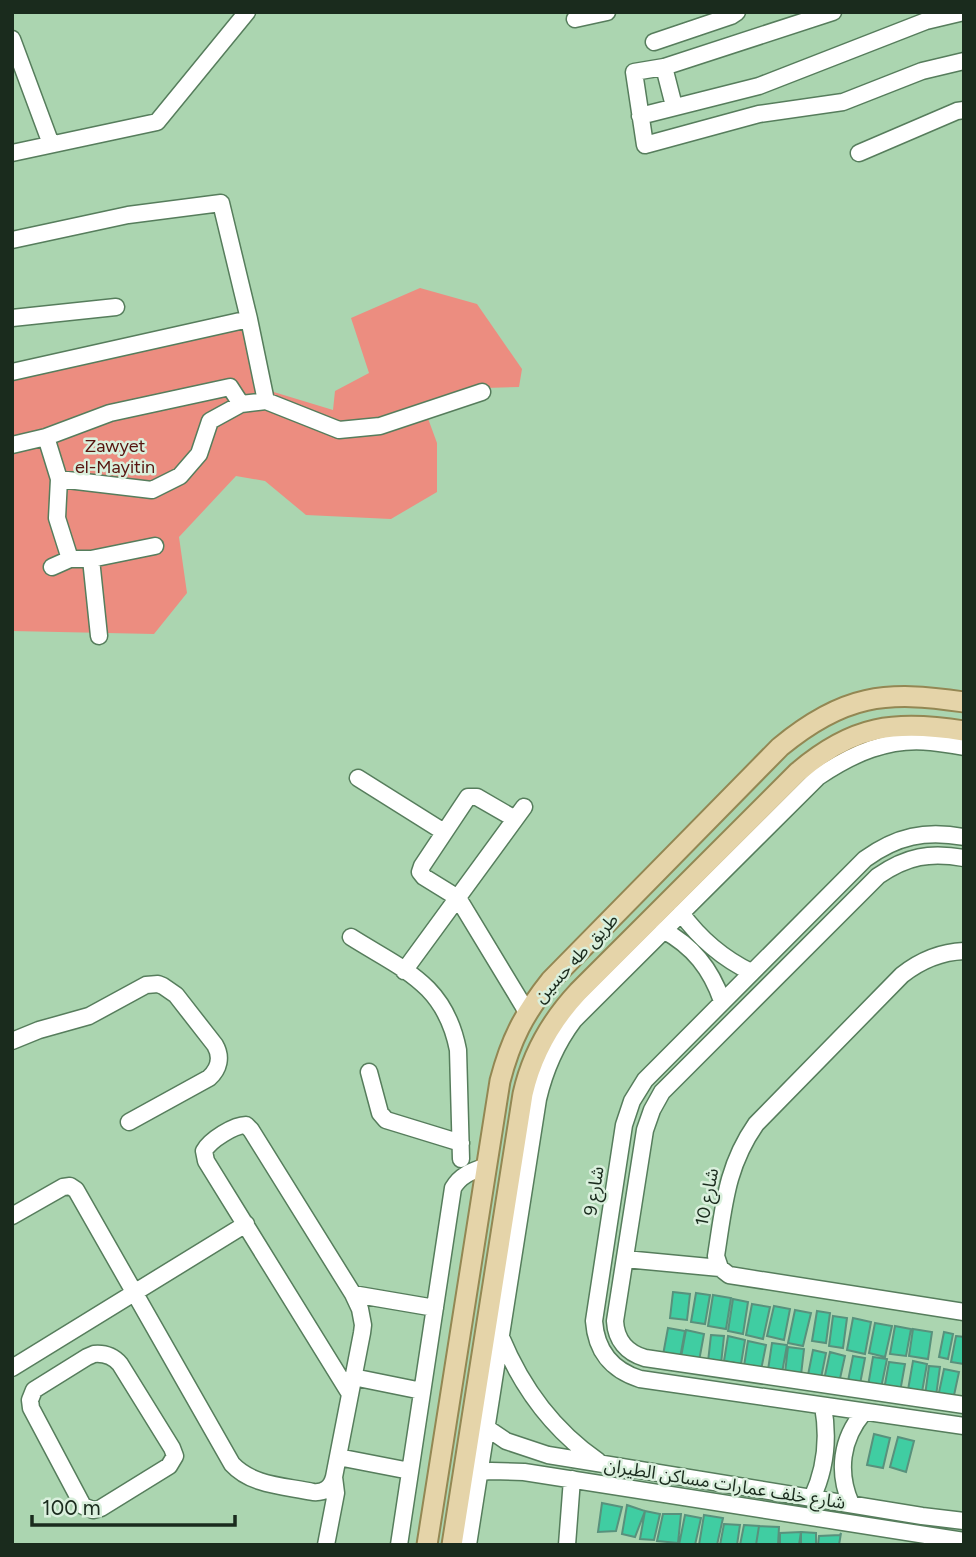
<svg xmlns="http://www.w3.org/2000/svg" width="976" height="1557" viewBox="0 0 976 1557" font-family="Figtree,'Noto Sans Arabic',sans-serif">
<rect width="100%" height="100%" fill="#abd5b0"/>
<path fill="#ec8d80" d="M420,288L477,304L522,369L519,387L485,388L426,413L437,443V492L391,519L306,515L265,481L236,476L179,537L187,593L154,634L12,631V375L248,321L254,386L333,410L335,391L369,373L351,318Z"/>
<path fill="#40cda2" stroke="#58917c" stroke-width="2" d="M673,1292L690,1294L687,1320L670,1318Z
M696,1293L710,1295L705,1324L691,1322Z
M713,1295L731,1298L726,1329L708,1326Z
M733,1299L748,1302L743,1334L728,1331Z
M752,1304L770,1307L763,1339L746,1335Z
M774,1306L790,1309L784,1340L767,1336Z
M795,1310L811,1313L803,1346L788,1343Z
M817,1311L830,1313L826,1343L812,1341Z
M833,1316L847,1318L843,1348L829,1346Z
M853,1318L871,1322L865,1354L847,1350Z
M875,1323L892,1326L885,1357L869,1353Z
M895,1326L911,1329L906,1356L890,1354Z
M668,1328L685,1331L680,1358L663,1355Z
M913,1329L932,1332L928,1359L909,1356Z
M686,1330L704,1334L699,1361L681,1357Z
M944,1332L953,1334L948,1359L939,1357Z
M711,1335L724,1336L721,1364L708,1362Z
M728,1336L745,1340L741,1364L724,1361Z
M956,1336L964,1337V1364L951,1362Z
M748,1341L766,1345L761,1370L744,1366Z
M772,1343L787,1345L782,1373L768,1370Z
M788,1347L804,1349L801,1375L785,1373Z
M813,1350L826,1353L821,1378L808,1375Z
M830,1352L845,1356L839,1383L824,1380Z
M853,1356L865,1358L860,1384L848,1381Z
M873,1357L887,1359L881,1388L868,1386Z
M913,1361L927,1364L922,1392L908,1390Z
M889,1362L905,1364L900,1392L884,1390Z
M929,1366L940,1367L936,1396L925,1395Z
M944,1369L959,1372L953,1400L938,1397Z
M874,1434L890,1438L883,1468L867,1465Z
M898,1437L914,1441L906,1472L890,1467Z
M602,1503L622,1507L616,1531L598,1532Z
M627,1505L645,1511L635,1537L622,1534Z
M645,1511L660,1514L654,1540L640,1539Z
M663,1514H681L678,1543L657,1541Z
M685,1515L701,1518L695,1545H679Z
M704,1515L723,1518L717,1545H699Z
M724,1524L740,1525L737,1545H720Z
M744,1525L759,1526L756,1545H740Z
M759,1526L779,1527L778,1545H756Z
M801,1532L816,1533V1545H801Z
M801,1532L799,1545H780V1533Z
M841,1533L839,1545H818L819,1536L840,1535Z"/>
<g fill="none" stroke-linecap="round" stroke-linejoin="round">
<g stroke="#567d5c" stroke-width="19">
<path id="minor" d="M833,12L664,67L634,72L645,145L759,114L843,102L922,71L964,61
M575,19L607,12
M12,39L51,144
M654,42L731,16L737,12
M664,67L674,106
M640,116L759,86L926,21L964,12
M12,153L157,122L247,12
M859,153L957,111L964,110
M12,240L128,215L221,203L249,319L266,401
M12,318L116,307
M12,372L249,319
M46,437L59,479L57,518L70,559
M12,445L46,437L110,413L230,387L241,404
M59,479L152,490L180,476L199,454L210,421L241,404L266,401L339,430L380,426L482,392
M91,559L99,636
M52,567L70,559H91L155,546
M358,778L444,832
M515,819L477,797H468L422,866L420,872L424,877L458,898L527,1012
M964,837C925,830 897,836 865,859L645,1080L632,1101L624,1125L594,1321C596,1350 611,1370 640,1379L964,1426
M964,858C930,852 907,856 878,876L662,1092L652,1110L645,1130L615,1321C616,1340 627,1353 645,1358L964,1405
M681,913C700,939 722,958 751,972
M663,930C693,946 711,969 722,1001
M351,937C403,970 445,983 458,1050L461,1159
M964,951C940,952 921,960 902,975L756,1124C726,1167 724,1206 716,1256L720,1268L729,1275L964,1312
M404,971L524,807
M12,1041L39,1030L89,1016L146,985L158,984L163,986L176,995L215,1045C222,1057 219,1069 209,1078L129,1122
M369,1072L380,1113L386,1120L461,1143
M12,1216L63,1187L70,1186L76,1190L232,1464C252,1486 286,1486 313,1492C324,1493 331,1488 334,1477L362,1333L363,1325L360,1309L353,1294L251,1130L246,1125C234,1125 210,1140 204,1151L206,1161L350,1394
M625,1259L720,1268
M353,1294L435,1308
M501,1337C522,1388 553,1430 598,1461
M94,1354C105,1353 113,1356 120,1364L172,1448L175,1456L169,1466L101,1508L93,1510L83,1506L31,1408L30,1400L34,1390L87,1357Z
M12,1368L246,1224
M353,1377L422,1391
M487,1428L506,1441L548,1455L922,1516L964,1521
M338,1457L410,1471
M480,1472L491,1471L524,1472L964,1541
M812,1498C826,1468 829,1439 823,1406
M851,1504C837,1472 841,1439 864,1412
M326,1545L336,1493L334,1477
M399,1545L453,1188C461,1174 473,1171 487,1166
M468,1545L538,1099C545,1069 556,1044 574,1020L818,777C852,754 889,737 931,742C942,743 953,745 964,747
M567,1545L572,1479"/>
</g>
<g stroke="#938753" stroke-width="23">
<path id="major" d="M427,1545L500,1081C511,1039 524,1014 551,980L780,747C843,695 885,690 964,702
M452,1545L523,1094C532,1054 551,1021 578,992L798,772C853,725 895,720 964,731"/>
</g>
<use href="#minor" stroke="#fff" stroke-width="16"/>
<use href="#major" stroke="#e5d4a9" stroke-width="19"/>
</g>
<g text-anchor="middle" stroke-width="5" stroke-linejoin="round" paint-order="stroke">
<g font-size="18" fill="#57140f" stroke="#daf0dd">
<text x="115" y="452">Zawyet<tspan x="115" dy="21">el-Mayitin</tspan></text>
</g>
<g font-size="18" fill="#1a2b1d" stroke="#daf0dd">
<text transform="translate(576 958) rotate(-47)" y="6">طريق طه حسين</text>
<text transform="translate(594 1191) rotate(-81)" y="6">شارع 9</text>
<text transform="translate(707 1197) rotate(-79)" y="6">شارع 10</text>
<text transform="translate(725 1484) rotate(9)" y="6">شارع خلف عمارات مساكن الطيران</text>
</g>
</g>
<rect width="976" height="1557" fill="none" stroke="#1a2b1d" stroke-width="28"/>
<path d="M32 1515v10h203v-10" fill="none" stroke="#1a2b1d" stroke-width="3.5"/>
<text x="42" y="1515" font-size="21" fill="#1a2b1d" stroke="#daf0dd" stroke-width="5" paint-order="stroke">100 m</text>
</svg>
